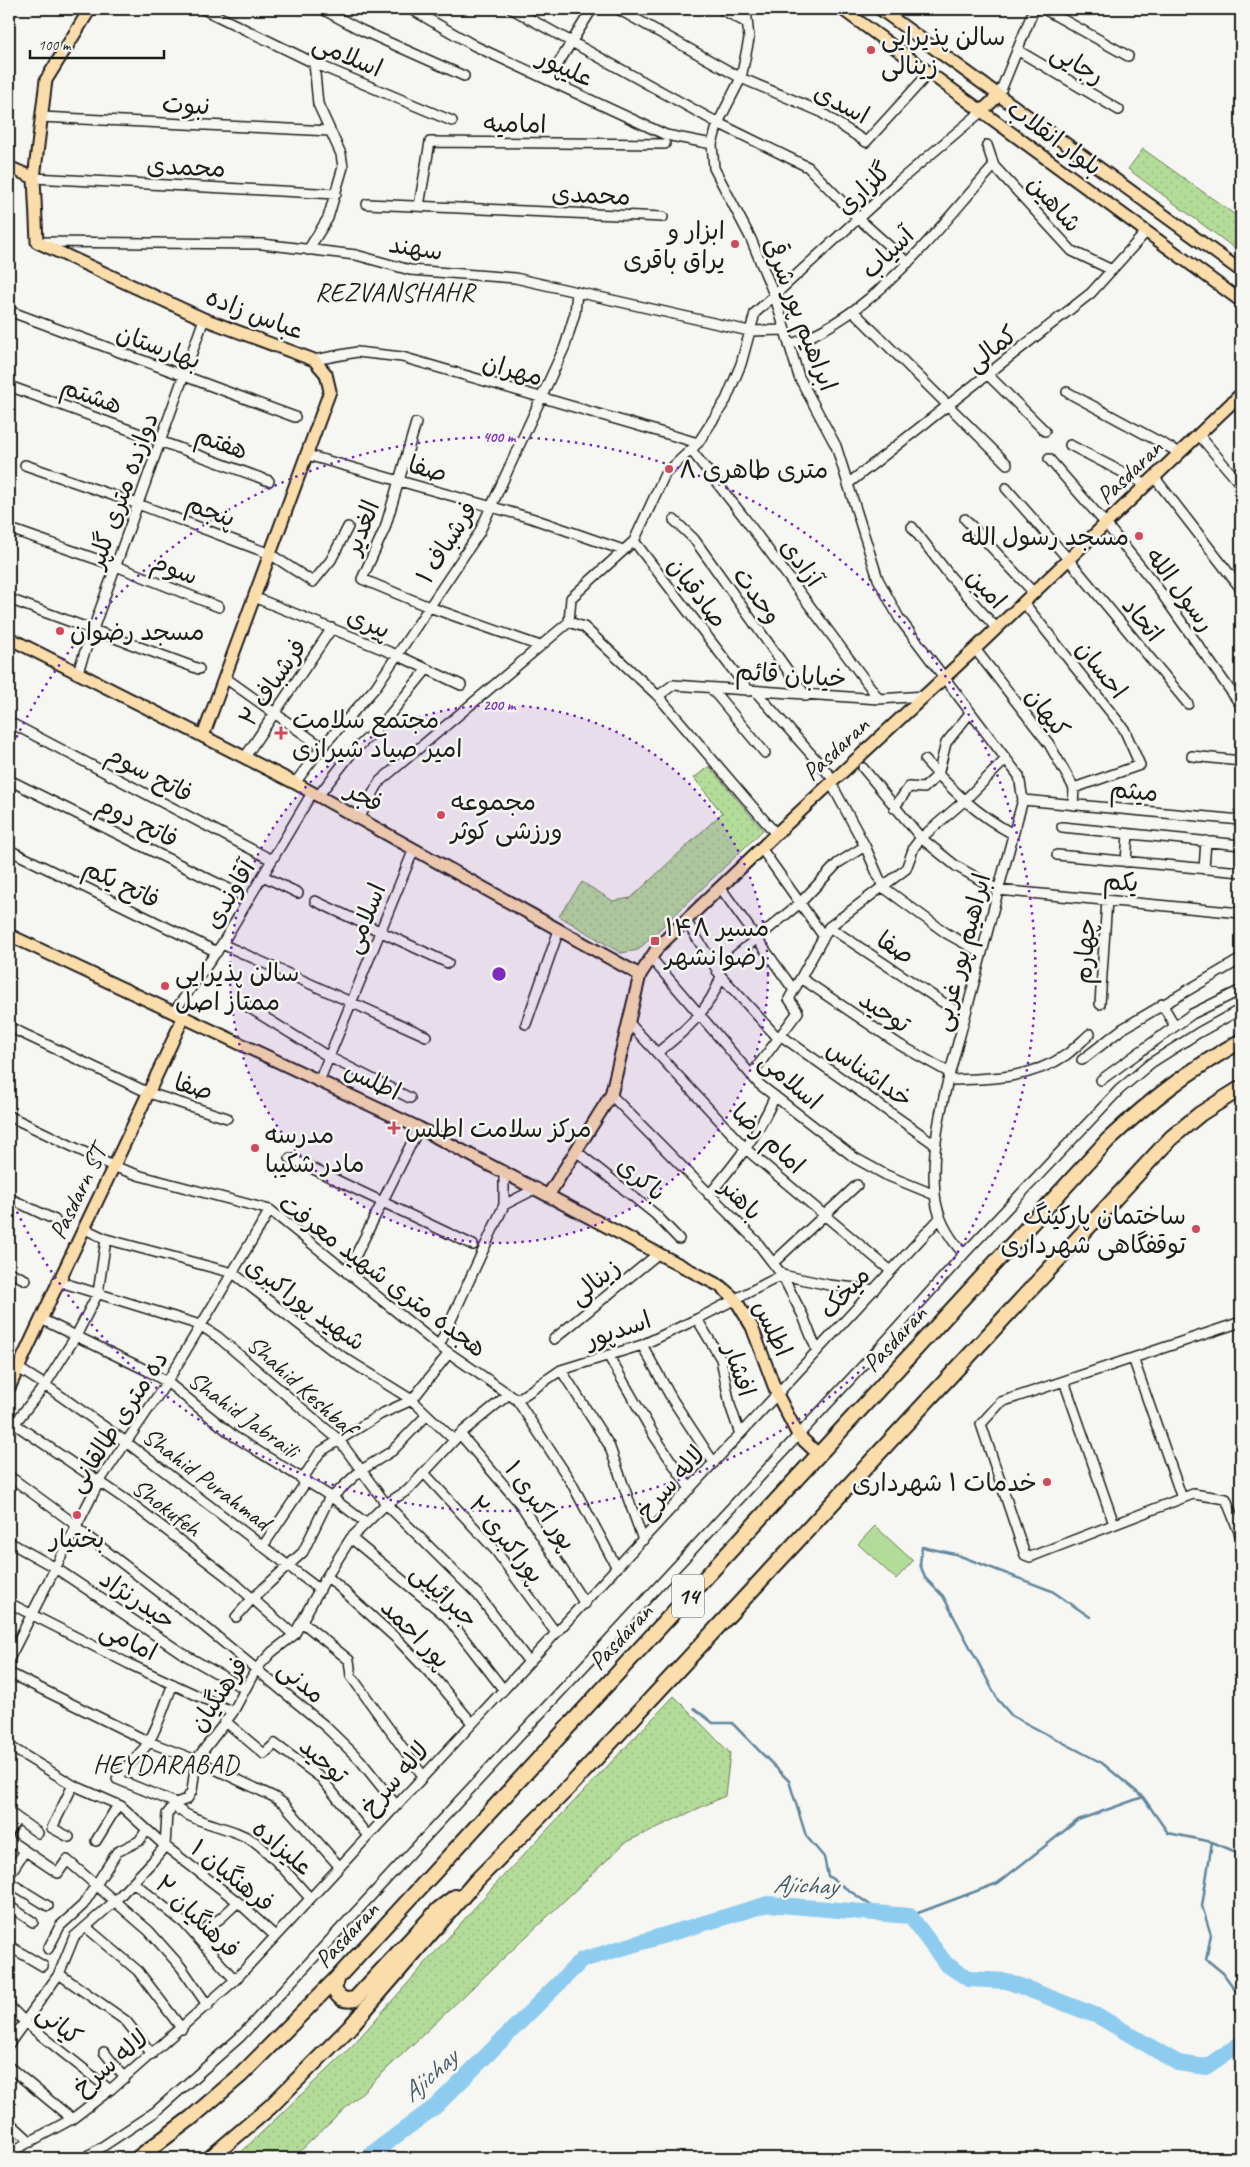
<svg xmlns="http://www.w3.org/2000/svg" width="1250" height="2167" viewBox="0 0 1250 2167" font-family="Caveat,'Playpen Sans Arabic',sans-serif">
<defs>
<pattern id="green-dots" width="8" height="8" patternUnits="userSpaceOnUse" patternTransform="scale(1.25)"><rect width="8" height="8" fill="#b4dc99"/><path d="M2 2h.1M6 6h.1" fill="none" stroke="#9abc83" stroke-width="1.8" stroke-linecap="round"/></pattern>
</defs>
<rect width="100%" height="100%" fill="#f6f6f2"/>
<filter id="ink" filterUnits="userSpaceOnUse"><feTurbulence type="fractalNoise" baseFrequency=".02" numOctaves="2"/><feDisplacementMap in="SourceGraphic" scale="10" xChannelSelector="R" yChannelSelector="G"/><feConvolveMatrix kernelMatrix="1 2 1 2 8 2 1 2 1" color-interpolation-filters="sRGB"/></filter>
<g filter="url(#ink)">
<path fill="url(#green-dots)" stroke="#687c5a" d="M1143,149L1241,219V253L1128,169Z
M709,766L763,830L638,950L621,953L559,916L582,882L613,901L631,898L722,813L694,778Z
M674,1696L730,1753L725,1796L626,1842L293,2158H235L353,2045L492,1888Z"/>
<path fill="#b4dc99" stroke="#687c5a" d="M875,1526L913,1561L896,1579L858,1544Z"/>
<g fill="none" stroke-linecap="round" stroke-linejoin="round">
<path stroke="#60869b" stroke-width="2.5" d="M1090,1617L1052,1591L955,1554L922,1547L920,1564L925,1578L943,1596L998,1700L1012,1716L1102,1763L1143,1797
M694,1708L713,1723H732L789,1781L806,1836L824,1857L828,1876L882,1913
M1212,1842L1202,1906L1211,1935L1206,1959L1223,1973L1241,1998
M910,1916L998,1883L1078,1820L1143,1797L1168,1833L1212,1842L1241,1854"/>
<path stroke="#8eccef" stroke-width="16" d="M366,2158L436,2106L582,1960L768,1904L910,1916L946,1964L969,1979L1007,1981L1100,2017L1178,2063L1206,2067L1241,2043"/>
<g stroke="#1c1c1c" stroke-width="12">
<path id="minor" d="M203,9L314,63L452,121
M322,9L361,30L464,76
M411,9L475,46L666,135L712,144
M512,9L718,123L808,167L859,219L908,263
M618,9L741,78L819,111L866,142L929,73
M721,9L747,23
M746,9L749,39L741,78L718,123L712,144L714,168L751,239L775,297L799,377L836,446L878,579L899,618L1019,776L1023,800C1003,869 986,939 967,1009C952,1068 929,1132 935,1194C937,1218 948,1237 964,1254
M1044,9L1128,56
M1017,50L1119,110
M548,80L592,9
M999,95L1034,9
M41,117L330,131
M987,145L994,166L1072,251L1112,270
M34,178L336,194
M367,204L663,217
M419,206L430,142L665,144
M39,242L262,244L356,255L410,270L515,278L749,331L785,330
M308,250L328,218L343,167L341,154L318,104L314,63
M9,311L295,417
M853,311L1007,464
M789,345C877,314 934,232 994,166
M314,360L357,352L402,357L698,443
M988,375L1045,431
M9,386L269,481
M1067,392L1180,453
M416,423L385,528L362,579L429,607L540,646
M1199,435L1241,485
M1070,445L1147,485
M691,450L743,516L879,699
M307,455L531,518L623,550
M1049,459L1106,524L1154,583L1240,704
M25,465L138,504L270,554L313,582L331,560L348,527
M1155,478L1241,589
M849,483L1091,293L1146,232
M1006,488L1069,560L1188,704
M965,519L1034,593
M674,520L694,539L806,696
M912,527L950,576L997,629
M16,531L116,566L219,607
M634,541L749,691
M9,599L199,669
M261,600L397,655L461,685
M1024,603L1124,729L1140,765L1074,788
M569,622L571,598L634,541L665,474L698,443L726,400L741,364L755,313L899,181L981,112
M975,649L1049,744L1074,788L1073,805
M77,674L204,319
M224,677L322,747
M711,688L765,753
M756,692L834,780
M658,696L673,685L879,699L925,696
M9,722L272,860
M1192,756L1241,761
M245,757L332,628
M925,760C953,791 976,814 1013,834
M863,768L921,838L956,866L998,890L1241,913
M9,780L249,899
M295,783L322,747L375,688L479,533L565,346L575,313L577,292
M831,783L865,846L883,887L946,933L982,953
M318,796L351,754L383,723L427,669
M1023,800L1241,820
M894,808L909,787L924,788L938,775L946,743L970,713
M359,818L380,781L569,622L584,627L658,696L776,834
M1062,827L1241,845
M761,848L824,937
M9,850L217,952
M1057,855L1241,872
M1126,862L1128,834
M1204,869L1206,841
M263,876L298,893
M720,887L793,989
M315,901L448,963
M686,921L721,976L778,1038
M829,927L965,1017
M222,944L426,1036
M651,958L759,1084L855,1158L886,1175L935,1195
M717,971L800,903L838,863L865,846
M801,978L900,1045L950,1073
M1100,1004L1107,900
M1162,1004L1175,1026
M248,1007L329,1057L410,1098
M174,1012L222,944L312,793
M526,1024L559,930
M630,1024L747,1150L891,1271
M9,1027L149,1093L227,1118
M780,1035L936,1145
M657,1053C683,1033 711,1009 721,976
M1082,1060L1122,1029L1241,959
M751,1075L798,1012L789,999L829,927L906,869L914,847L921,838L964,801L1006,759
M320,1079L414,849
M948,1080C989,1079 1031,1079 1066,1055C1074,1049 1082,1041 1090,1034
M1101,1080L1192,1014L1241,990
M611,1095L756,1241L782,1275L803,1316L817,1351
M9,1116L115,1167L141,1176L270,1210L439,1346L517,1400L571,1482L617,1568
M576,1151L655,1214L679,1239
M290,1158L473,1245
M504,1171V1205L537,1188
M709,1195C737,1161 757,1137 775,1096
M9,1198L55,1220
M85,1229L106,1239L233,1273L332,1350L412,1400L454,1440
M773,1263L857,1185
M9,1272L26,1280
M347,1273L419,1128
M57,1281L200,1325L218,1337L339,1440L386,1504L478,1595L529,1662
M41,1319L148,1371L167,1382L235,1437L330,1496L366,1523
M697,1319L721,1359L730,1405L740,1434
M1241,1322L1001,1402L981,1424L1025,1555L1030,1557L1193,1494L1226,1499L1241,1537
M554,1339L659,1253
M642,1345L672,1399L714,1463
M439,1346L504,1205
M608,1355L655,1437L690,1489
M1133,1358L1182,1498
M18,1368L45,1385L126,1442L320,1590
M561,1370L609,1445L643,1540
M1064,1381L1114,1524
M517,1400L561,1370L642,1345L697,1319L782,1275L829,1285L874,1290
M9,1420L135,1506L230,1579L294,1635
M15,1423L45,1385L76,1336L98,1293L106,1239
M460,1434L521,1505L585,1604
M425,1474L496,1551L556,1633
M9,1476L76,1525
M302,1480L320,1452L381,1414L412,1400L449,1353
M331,1498L360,1471L392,1451L427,1415
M75,1527L205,1627L325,1726L360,1760L396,1805
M351,1538L447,1617L503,1689
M9,1542L54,1567L185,1655L245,1689
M263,1546L306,1482
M327,1576L398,1640L438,1682L472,1723
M9,1603L129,1664L233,1712
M236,1617L252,1599L303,1552L330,1496
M302,1622L349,1660L351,1676L423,1776
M9,1659L99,1482L167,1382L270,1210
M9,1673L149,1742L196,1760L274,1797L284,1804L339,1866
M173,1684C165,1703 159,1725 148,1743C139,1757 125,1765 117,1779L176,1803
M225,1721L264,1754L275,1744L321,1778L368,1836
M9,1746L73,1785L121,1806L165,1846L238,1902L275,1936
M174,1806C198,1826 230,1825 255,1842C274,1856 294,1881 310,1898
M9,1812L38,1833
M9,1832L17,1819
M69,1837L52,1828L73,1785
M9,1840L58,1873L67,1860L149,1931L181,1967L208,2006
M96,1841L118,1805
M9,1875L25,1851
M9,1882L48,1906
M133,1882L184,1923L235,1980
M9,1906L33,1922
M86,1927L138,1971L182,2029
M195,1935L221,1918L238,1902
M9,1946L43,1966
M48,1949L60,1926L83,1905L117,1852L139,1841L147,1830
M59,1974L126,2021L152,2054
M9,2006L26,2023L110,2090
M9,2044L59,1974L74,1937L114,1902L152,1862L165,1846L167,1814L176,1803L187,1799L192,1791L196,1760L233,1712L256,1669L272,1652L294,1635L327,1576L351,1538L386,1504L408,1490L460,1434L509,1394
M104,2052L125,2078
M9,2067L72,2119
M9,2122L31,2142
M9,2153L72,2119L110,2090L235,1980L940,1218
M85,2158L155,2112L240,2037L884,1343L964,1254L1119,1090L1151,1063L1198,1033L1241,1009"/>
</g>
<g stroke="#1c1c1c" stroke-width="15">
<path id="major" d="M90,9L46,80L34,178L37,242L204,319L314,360L326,374L330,391L203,736
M842,9L1241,301
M880,9L1241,271
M981,112L999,95
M9,167L34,178
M9,638L295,783L640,975
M9,935L419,1128L720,1286L735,1299L752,1327L777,1394L798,1435L818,1454
M549,1194L611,1095L640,975L658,947L776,834L975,649L1241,394
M9,1388C66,1264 127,1141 184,1016"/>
</g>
<g stroke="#1c1c1c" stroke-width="18">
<path id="highway" d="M338,1977L334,1989C339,1999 344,2001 355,1999L439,1909L455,1897
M138,2158L191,2118L241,2075L338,1977L1108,1140C1153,1098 1188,1071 1241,1041
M210,2158L270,2107L349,2028L476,1881L572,1784L1171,1138L1200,1114L1241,1088"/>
</g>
<use href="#minor" stroke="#f6f6f2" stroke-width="9"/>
<use href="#major" stroke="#faddab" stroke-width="11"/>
<use href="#highway" stroke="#faddab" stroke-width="14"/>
</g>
</g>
<circle cx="499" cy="974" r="269" fill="#7b2cbf" fill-opacity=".12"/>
<g fill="none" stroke="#7b2cbf" stroke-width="2.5" stroke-dasharray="2.5 5">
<circle cx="499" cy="974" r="269"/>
<path d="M10 751A537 537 0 1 1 10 1197"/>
</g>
<g fill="#d1495b" stroke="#f6f6f2" stroke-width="2">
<circle cx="871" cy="50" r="5"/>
<circle cx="735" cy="244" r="5"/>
<circle cx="669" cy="469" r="5"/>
<circle cx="1139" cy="536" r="5"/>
<circle cx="60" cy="631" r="5"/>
<path d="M278.5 725.5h5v5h5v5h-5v5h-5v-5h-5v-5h5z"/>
<circle cx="441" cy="815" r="5"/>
<rect x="650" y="936" width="10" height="10" rx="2.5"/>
<circle cx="165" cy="986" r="5"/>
<path d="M391.5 1120.5h5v5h5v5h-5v5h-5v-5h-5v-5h5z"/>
<circle cx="255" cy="1148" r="5"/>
<circle cx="1196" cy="1229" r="5"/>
<circle cx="1047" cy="1482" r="5"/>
<circle cx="77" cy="1515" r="5"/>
</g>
<g text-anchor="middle" stroke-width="5" stroke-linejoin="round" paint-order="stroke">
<rect fill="#f6f6f2" stroke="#5d5d5c" stroke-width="1" x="672" y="1574.5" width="32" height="43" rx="4"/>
<g font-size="24" font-weight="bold" fill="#1c1c1c">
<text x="688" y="1604">14</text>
</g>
<g font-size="25" fill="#1c1c1c" stroke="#f6f6f2" text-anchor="start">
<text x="881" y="45">سالن پذیرایی<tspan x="881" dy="29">زینالی</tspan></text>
<text x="725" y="239" text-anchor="end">ابزار و<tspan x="725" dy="29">یراق باقری</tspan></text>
<text x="679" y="478">۸ متری طاهری</text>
<text x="1129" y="545" text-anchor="end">مسجد رسول الله</text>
<text x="70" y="640">مسجد رضوان</text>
<text x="292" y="728">مجتمع سلامت<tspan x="292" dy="29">امیر صیاد شیرازی</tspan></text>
<text x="451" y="810">مجموعه<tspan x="451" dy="29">ورزشی کوثر</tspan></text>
<text x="665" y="936">مسیر ۱۴۸<tspan x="665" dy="29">رضوانشهر</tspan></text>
<text x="175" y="981">سالن پذیرایی<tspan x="175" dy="29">ممتاز اصل</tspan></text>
<text x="405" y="1137">مرکز سلامت اطلس</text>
<text x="265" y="1143">مدرسه<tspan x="265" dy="29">مادر شکیبا</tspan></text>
<text x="1186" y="1224" text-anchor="end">ساختمان پارکینگ<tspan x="1186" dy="29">توقفگاهی شهرداری</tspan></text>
<text x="1037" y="1491" text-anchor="end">خدمات ۱ شهرداری</text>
<text x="77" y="1547" text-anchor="middle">بختیار</text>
</g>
<g font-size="25" fill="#1c1c1c" stroke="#f6f6f2">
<text transform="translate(348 55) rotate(23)" y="9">اسلامی</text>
<text transform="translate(1078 63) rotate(30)" y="9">رجایی</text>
<text transform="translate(566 67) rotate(25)" y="9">علیپور</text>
<text transform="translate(842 103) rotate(28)" y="9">اسدی</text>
<text transform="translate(186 104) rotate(3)" y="9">نبوت</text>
<text transform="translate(515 123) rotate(1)" y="9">امامیه</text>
<text transform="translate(1055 137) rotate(36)" y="9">بلوار انقلاب</text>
<text transform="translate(186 166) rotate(3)" y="9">محمدی</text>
<text transform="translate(863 188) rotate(-43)" y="9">گلزاری</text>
<text transform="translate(591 194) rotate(3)" y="9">محمدی</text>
<text transform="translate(1055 203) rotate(48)" y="9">شاهین</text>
<text transform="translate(416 247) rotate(9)" y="9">سهند</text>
<text transform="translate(887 252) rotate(-44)" y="9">آسیاب</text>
<text transform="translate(255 313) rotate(21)" y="9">عباس زاده</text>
<text transform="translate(801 314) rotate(69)" y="9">ابراهیم پور شرقی</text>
<text transform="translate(159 346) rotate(20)" y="9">بهارستان</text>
<text transform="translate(991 348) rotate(-38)" y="9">کمالی</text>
<text transform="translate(513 369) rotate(16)" y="9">مهران</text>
<text transform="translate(92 395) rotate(20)" y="9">هشتم</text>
<text transform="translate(222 442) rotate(20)" y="9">هفتم</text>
<text transform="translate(428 468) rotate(16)" y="9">صفا</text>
<text transform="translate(1129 471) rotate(-44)" y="9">Pasdaran</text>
<text transform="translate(122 490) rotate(-70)" y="9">دوازده متری گلپر</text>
<text transform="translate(211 510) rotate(21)" y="9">پنجم</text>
<text transform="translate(361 527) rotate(-68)" y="9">الغدیر</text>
<text transform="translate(446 542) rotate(-58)" y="9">فرشباف ۱</text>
<text transform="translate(802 562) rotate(54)" y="9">آزادی</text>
<text transform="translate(175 568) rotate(21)" y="9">سوم</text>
<text transform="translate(987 588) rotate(48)" y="9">امین</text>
<text transform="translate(1181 589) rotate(53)" y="9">رسول الله</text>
<text transform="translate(698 592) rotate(53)" y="9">صادقیان</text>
<text transform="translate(758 595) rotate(54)" y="9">وحدت</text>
<text transform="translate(1143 619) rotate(51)" y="9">اتحاد</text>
<text transform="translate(369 622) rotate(23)" y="9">پیری</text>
<text transform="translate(1102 669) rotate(52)" y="9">احسان</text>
<text transform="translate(791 674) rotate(4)" y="9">خیابان قائم</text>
<text transform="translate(272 682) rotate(-56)" y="9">فرشباف ۲</text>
<text transform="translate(1048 712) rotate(53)" y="9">کیهان</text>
<text transform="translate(835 748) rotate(-43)" y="9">Pasdaran</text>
<text transform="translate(150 773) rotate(28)" y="9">فاتح سوم</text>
<text transform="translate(1134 790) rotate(5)" y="9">میثم</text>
<text transform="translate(365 796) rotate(29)" y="9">فجر</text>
<text transform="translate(138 821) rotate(26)" y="9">فاتح دوم</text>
<text transform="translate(1121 881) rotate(5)" y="9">یکم</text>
<text transform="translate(122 883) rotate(26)" y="9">فاتح یکم</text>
<text transform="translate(229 894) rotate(-59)" y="9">آقاوندی</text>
<text transform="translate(364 918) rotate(-68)" y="9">اسلامی</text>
<text transform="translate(896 947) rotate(33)" y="9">صفا</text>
<text transform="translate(1084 951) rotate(-86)" y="9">چهارم</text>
<text transform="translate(961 952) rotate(-75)" y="9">ابراهیم پور غربی</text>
<text transform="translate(885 1011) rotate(33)" y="9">توحید</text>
<text transform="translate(870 1073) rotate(35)" y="9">خداشناس</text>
<text transform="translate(373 1080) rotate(26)" y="9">اطلس</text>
<text transform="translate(791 1080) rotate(41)" y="9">اسلامی</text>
<text transform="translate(194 1086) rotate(17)" y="9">صفا</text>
<text transform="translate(769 1138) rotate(43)" y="9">امام رضا</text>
<text transform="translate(642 1178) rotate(40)" y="9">باکری</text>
<text transform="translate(77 1192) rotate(-64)" y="9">Pasdarn ST</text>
<text transform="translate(742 1199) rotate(45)" y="9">باهنر</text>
<text transform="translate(383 1275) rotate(37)" y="9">هجده متری شهید معرفت</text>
<text transform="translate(594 1281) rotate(-39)" y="9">زینالی</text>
<text transform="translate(844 1292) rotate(-47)" y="9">میخک</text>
<text transform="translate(306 1303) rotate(36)" y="9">شهید پوراکبری</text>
<text transform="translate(773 1328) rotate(65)" y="9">اطلس</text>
<text transform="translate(618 1329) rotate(-19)" y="9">اسدپور</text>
<text transform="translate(894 1338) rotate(-47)" y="9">Pasdaran</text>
<text transform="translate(740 1370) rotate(72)" y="9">افشار</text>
<text transform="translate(302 1385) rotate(42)" y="9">Shahid Keshbaf</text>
<text transform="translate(244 1414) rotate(36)" y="9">Shahid Jabraili</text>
<text transform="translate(117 1421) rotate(-57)" y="9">ده متری طالقانی</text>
<text transform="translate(207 1478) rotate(37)" y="9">Shahid Purahmad</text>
<text transform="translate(670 1482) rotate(-48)" y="9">لاله سرخ</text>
<text transform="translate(541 1505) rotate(54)" y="9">پور اکبری ۱</text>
<text transform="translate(167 1507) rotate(37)" y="9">Shokufeh</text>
<text transform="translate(507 1539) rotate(51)" y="9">پوراکبری ۲</text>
<text transform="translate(445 1595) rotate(43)" y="9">جبرائیلی</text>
<text transform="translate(138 1599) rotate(34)" y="9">حیدرنژاد</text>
<text transform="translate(416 1633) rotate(45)" y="9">پور احمد</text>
<text transform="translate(620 1636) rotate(-47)" y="9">Pasdaran</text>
<text transform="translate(129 1640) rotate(26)" y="9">امامی</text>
<text transform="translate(302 1681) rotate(40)" y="9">مدنی</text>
<text transform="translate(218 1694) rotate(-56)" y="9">فرهنگیان</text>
<text transform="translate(324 1760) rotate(42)" y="9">توحید</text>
<text transform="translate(394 1778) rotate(-48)" y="9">لاله سرخ</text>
<text transform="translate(283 1847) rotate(41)" y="9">علیزاده</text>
<text transform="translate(233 1875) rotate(39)" y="9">فرهنگیان ۱</text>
<text transform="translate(198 1916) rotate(44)" y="9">فرهنگیان ۲</text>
<text transform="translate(346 1934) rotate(-47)" y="9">Pasdaran</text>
<text transform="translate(60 2024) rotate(39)" y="9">کیانی</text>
<text transform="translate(110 2062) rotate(-39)" y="9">لاله سرخ</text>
</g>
<g font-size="26" letter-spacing="1" fill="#1c1c1c" stroke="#f6f6f2">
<text x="395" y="301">REZVANSHAHR</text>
<text x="166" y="1773">HEYDARABAD</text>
</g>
<g font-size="26" font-style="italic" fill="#445a66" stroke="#f6f6f2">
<text transform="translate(805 1884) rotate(2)" y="9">Ajichay</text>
<text transform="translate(429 2075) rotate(-42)" y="9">Ajichay</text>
</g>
</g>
<circle cx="499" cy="974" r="8" fill="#7b2cbf" stroke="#f6f6f2" stroke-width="2.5"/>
<g font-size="15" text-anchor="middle" font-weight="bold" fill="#7b2cbf" stroke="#f6f6f2" stroke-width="5" stroke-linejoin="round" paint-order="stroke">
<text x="499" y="442">400 m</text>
<text x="499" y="710">200 m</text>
</g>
<rect width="1250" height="2167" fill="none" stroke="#f6f6f2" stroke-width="30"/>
<rect x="15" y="15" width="1220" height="2137" fill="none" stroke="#1c1c1c" stroke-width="2" filter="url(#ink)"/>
<path d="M30 50v8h134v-8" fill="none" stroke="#1c1c1c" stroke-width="2.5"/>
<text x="38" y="50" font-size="15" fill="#1c1c1c" stroke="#f6f6f2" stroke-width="4" paint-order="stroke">100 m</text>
</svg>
